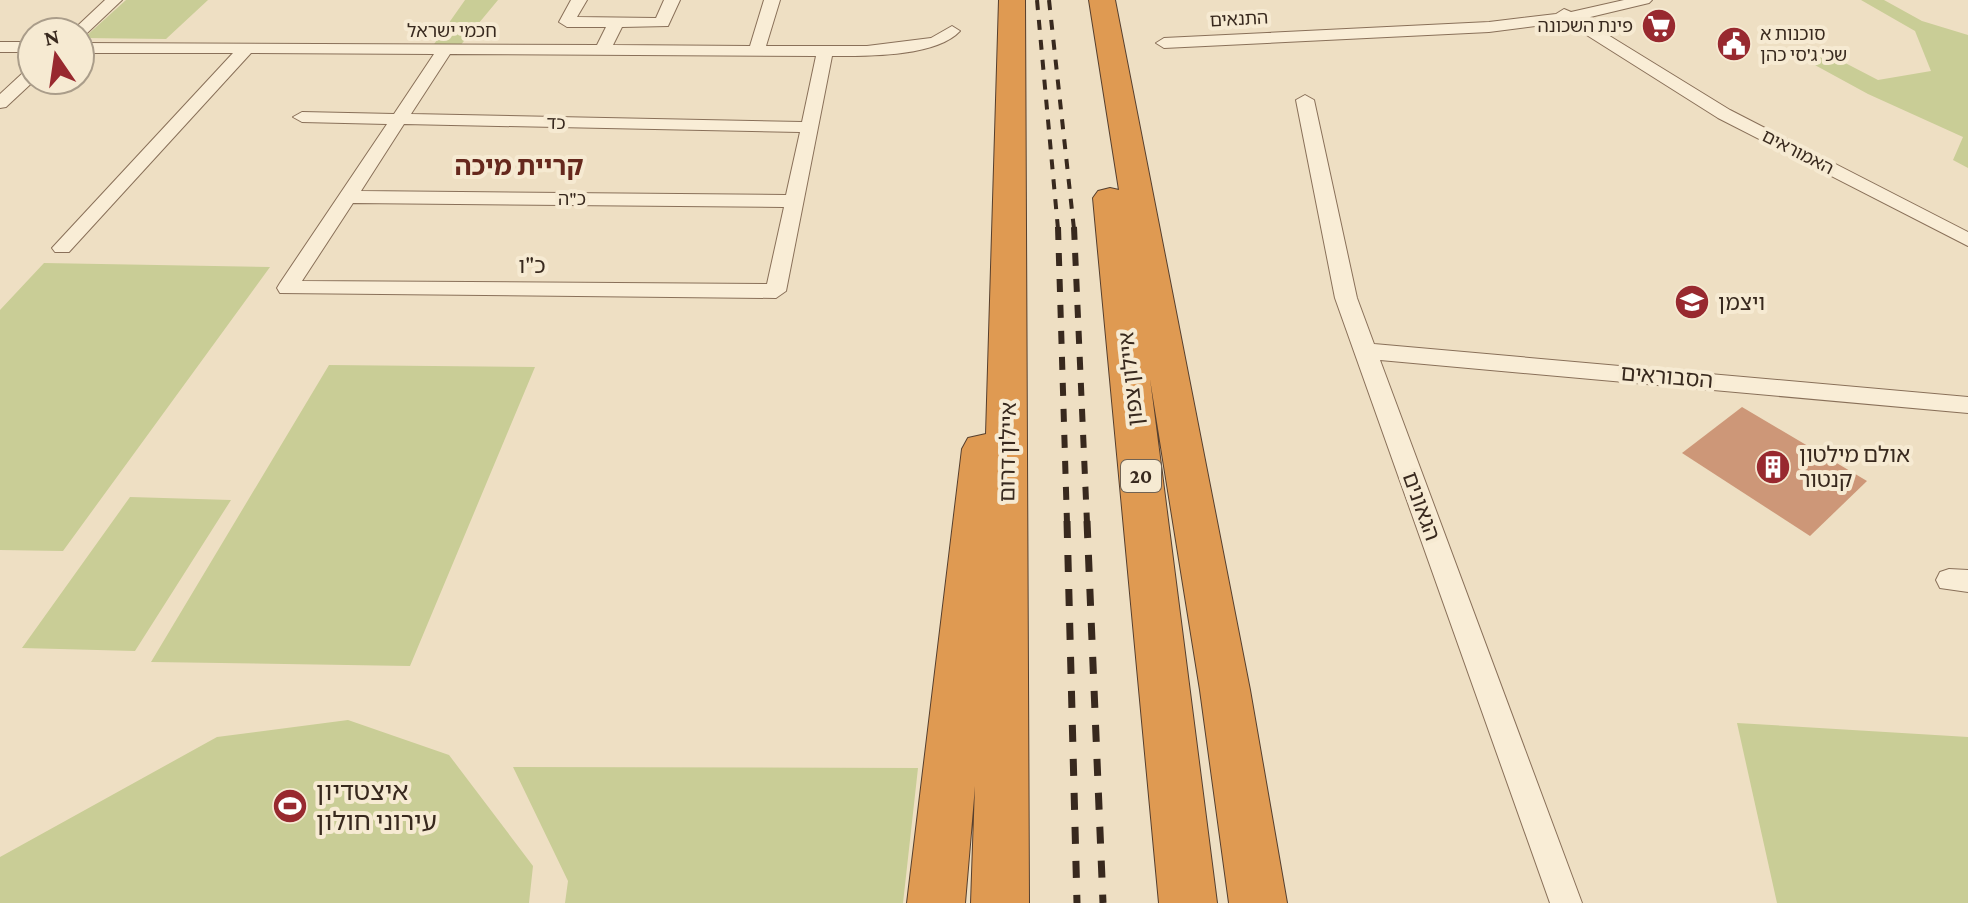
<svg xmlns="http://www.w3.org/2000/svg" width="1968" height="903" viewBox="0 0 1968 903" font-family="'Crimson Pro','Noto Sans Hebrew',serif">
<rect width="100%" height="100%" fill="#eedfc3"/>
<path fill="#c9cd96" d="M126,0H208L166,39L84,38Z
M465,0H498L459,47H432Z
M1861,0H1884L1922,21L1968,35V168L1953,160L1963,137L1868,94L1802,58L1826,53L1878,80L1931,71L1915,31Z
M44,263L270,267L63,551L0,550V310Z
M329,365L535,367L410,666L151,662Z
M130,497L231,500L135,651L22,648Z
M348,720L449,755L533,866L529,903H0V857L217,737Z
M1737,723L1968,737V903H1777Z
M513,767L918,768L903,903H565L568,881Z"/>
<path fill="#cd9778" d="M1742,407L1867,481L1810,536L1682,453Z"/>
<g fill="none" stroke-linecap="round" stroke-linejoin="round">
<g stroke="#897059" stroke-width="2">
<path id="street" d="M105,0H122L85,35L71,32Z
M571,0H587L577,17L656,18L664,0H680L668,26L622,27L613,45L750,46L764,0H780L766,46H867L931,38L952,26L960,31C936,57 867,56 832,56L786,291L776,298L280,293L277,288L280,283L387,124L302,122L293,117L302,112L394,114L434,54L251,53L69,252H55L52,248L233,53H80V43L597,45L606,27H567L559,22ZM450,54L816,56L802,122L411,114ZM404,124L800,132L786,195L361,191ZM353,203L784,207L767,284L302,281Z
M1624,0H1652L1649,3L1582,19L1730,110L1968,232V246L1718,118L1566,22L1489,32L1164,48L1156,43L1164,38L1489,22L1556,14L1564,9L1571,12Z
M0,42H32V52H0Z
M32,69V80H35L6,107L0,108V94L26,70Z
M1305,95L1314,100L1357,298L1374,344L1968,397V413L1380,360L1582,903H1550L1335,298L1296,100Z
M1949,569L1968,570V592L1940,588L1936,580L1940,572Z"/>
</g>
<g stroke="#563f2e" stroke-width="2">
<path id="highway" d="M999,0H1025L1029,903H971L975,786L965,903H907L962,449L968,438L986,434Z
M1089,0H1115L1250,690L1287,903H1229L1200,690L1150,379L1217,903H1159L1093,198L1098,191L1110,188L1119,190Z"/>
</g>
<use href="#street" fill="#f9edd6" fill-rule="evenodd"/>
<use href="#highway" fill="#df9a52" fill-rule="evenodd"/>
<path stroke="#38291e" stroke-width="4" stroke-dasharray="10 10" stroke-linecap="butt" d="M1037,0L1058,229
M1049,0L1074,229"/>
<path stroke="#38291e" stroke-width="6" stroke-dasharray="13 13" stroke-linecap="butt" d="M1058,227L1067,523
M1074,227L1087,523"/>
<path stroke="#38291e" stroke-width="7" stroke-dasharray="17 17" stroke-linecap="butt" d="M1067,521L1077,903
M1087,521L1103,903"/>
</g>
<defs>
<g id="supermarket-disc" transform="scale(1.8)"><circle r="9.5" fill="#98292f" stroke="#f6ead2"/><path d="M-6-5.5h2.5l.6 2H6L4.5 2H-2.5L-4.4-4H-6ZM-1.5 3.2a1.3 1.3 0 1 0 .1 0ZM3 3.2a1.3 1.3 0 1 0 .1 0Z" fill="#fff"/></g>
<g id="civic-disc" transform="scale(1.8)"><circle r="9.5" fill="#98292f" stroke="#f6ead2"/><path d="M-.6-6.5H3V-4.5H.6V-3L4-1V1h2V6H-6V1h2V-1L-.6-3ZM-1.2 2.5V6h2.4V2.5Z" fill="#fff"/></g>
<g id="school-disc" transform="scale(1.8)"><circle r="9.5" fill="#98292f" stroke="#f6ead2"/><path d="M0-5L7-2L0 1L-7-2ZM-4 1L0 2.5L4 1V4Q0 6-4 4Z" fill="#fff"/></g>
<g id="building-disc" transform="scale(1.8)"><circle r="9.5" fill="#98292f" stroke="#f6ead2"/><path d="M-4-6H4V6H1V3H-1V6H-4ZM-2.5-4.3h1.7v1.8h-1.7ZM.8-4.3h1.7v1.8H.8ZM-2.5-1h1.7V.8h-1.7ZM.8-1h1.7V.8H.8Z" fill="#fff"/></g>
<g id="stadium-disc" transform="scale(1.8)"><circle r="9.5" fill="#98292f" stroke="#f6ead2"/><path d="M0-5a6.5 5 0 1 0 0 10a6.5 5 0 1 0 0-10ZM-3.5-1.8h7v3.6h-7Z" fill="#fff"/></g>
</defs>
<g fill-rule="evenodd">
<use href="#supermarket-disc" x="1659" y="26"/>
<use href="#civic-disc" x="1734" y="44"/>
<use href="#school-disc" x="1692" y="302"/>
<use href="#building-disc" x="1773" y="467"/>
<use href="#stadium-disc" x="290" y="806"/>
</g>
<g text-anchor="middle" stroke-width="8" stroke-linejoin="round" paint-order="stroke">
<g font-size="18" fill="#38291e" stroke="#f6ead2">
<text transform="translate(1239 19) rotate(-3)" y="6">התנאים</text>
<text x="452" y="37">חכמי ישראל</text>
<text transform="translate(556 123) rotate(1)" y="6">כד</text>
<text transform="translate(1798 152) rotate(27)" y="6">האמוראים</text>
<text x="572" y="205">כ"ה</text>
</g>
<g font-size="18" fill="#38291e" stroke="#f6ead2" text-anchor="end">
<text x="1633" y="32">פינת השכונה</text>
<text x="1760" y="40" text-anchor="start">סוכנות א<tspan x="1760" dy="21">שכ' ג'סי כהן</tspan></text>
</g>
<rect fill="#f6ead2" stroke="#716354" stroke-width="2" x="1121" y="460" width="40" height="32" rx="6"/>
<g font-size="20" font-weight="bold" fill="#38291e">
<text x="1141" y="483">20</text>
</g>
<g font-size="22" fill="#38291e" stroke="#f6ead2">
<text x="532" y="273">כ"ו</text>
<text transform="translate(1667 376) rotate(5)" y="8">הסבוראים</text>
<text transform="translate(1130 379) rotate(-96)" y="8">איילון צפון</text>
<text transform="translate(1007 452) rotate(-89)" y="8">איילון דרום</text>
<text transform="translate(1422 506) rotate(70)" y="8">הגאונים</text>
</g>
<g font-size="22" fill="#38291e" stroke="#f6ead2" text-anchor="start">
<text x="1718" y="310">ויצמן</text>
<text x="1799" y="462">אולם מילטון<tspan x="1799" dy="25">קנטור</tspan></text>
</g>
<g font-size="26" font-weight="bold" fill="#66281d" stroke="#f6ead2">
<text x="519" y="175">קריית מיכה</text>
</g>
<g font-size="26" fill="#38291e" stroke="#f6ead2" text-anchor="start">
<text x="316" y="800">איצטדיון<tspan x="316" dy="30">עירוני חולון</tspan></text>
</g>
</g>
<g transform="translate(56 56) rotate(347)"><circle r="38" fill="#f6ead2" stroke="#aa9d8a" stroke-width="2"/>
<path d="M0-6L14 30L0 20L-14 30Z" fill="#98292f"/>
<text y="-12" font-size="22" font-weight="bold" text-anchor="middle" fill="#38291e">N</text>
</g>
</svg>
